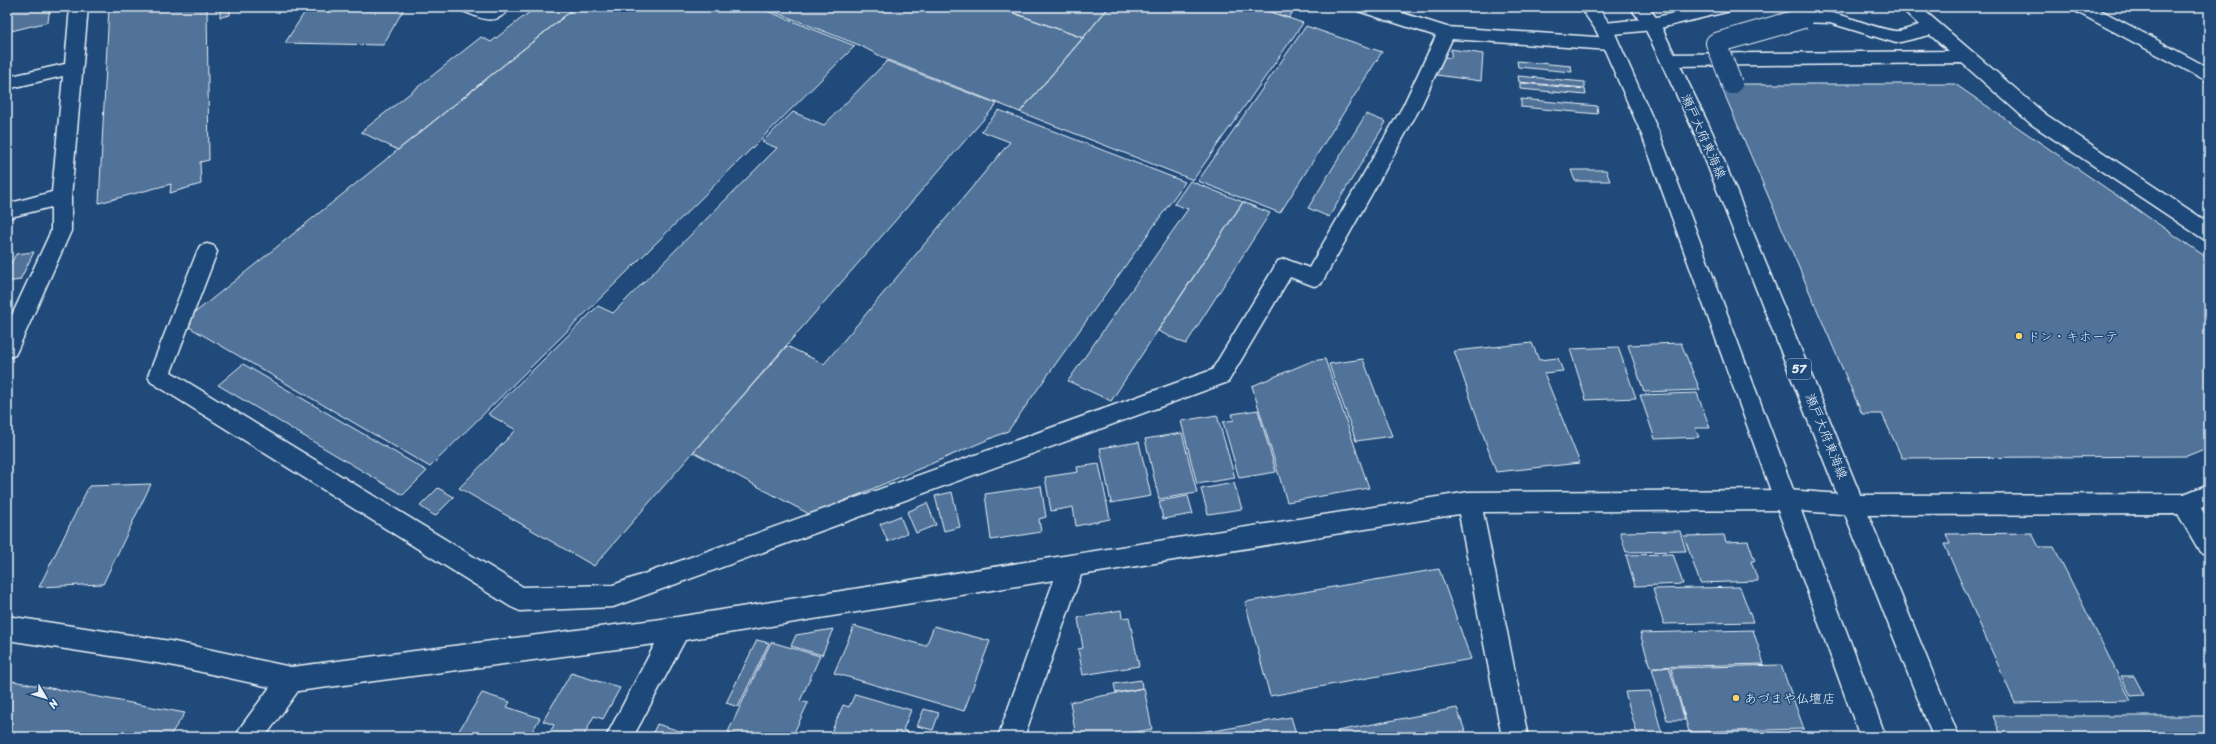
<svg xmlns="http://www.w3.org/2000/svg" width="2216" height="744" viewBox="0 0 2216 744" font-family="Sriracha,'Klee One',sans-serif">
<rect width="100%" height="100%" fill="#1f4a7a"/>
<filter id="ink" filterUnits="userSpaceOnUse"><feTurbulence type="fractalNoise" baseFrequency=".025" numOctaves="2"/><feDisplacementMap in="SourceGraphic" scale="8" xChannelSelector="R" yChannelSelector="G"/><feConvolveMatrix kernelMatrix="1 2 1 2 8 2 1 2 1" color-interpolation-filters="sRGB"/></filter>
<g filter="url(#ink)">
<path fill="#517399" stroke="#e8f1f8" d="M7,7H50L48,22L7,32Z
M109,7H207L209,160L200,162L201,184L170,193L171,184L99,203Z
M220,7H230V15L220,17Z
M308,7H405L383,45L285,43Z
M536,7H576L398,150L361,132L481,37L491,42Z
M576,7H757L855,46L430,467L182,323Z
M762,7H997L1083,38L1020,112L888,60L859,45Z
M997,7H1109L1083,38Z
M1109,7H1256L1303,23L1193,180L1020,112Z
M1256,7H1296L1289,18Z
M1306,26L1382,52L1280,213L1198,181Z
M1451,49L1483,54L1481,81L1436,75L1438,56L1451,58Z
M887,61L997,104L594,566L459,488L516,430L488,414L598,306L613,313L777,148L762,142L793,112L824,125Z
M1517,61L1571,66L1572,72L1518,67Z
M1518,76L1585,82V88L1519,82Z
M1520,83L1585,89L1586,95L1520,89Z
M1720,84H1955L2209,259V447L2187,456L1902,458L1882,414H1862Z
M1521,99L1597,106L1598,114L1521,107Z
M999,110L1185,182L1008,431L811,515L693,452L787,346L824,364L1010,142L981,131Z
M1366,114L1386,122L1329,217L1308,208Z
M1571,170H1606L1610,181H1575Z
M1190,181L1243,202L1111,401L1068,381L1188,209L1174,204Z
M1243,202L1270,213L1186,344L1158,331Z
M34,252L20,280L7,282V271L16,254Z
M1532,343L1539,360L1558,358L1563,371L1544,373L1580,463L1496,472L1454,351Z
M1681,343L1700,390L1644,392L1628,345Z
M1618,347L1636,398L1586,400L1570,349Z
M1325,359L1369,488L1287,502L1252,386L1312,361Z
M1363,359L1392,436L1356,441L1329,364Z
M243,364L427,471L403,495L218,385Z
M1697,393L1710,428H1695L1699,437L1655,439L1640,395Z
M1258,410L1276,472L1239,478L1223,422L1234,420L1232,414Z
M1217,415L1235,478L1197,484L1181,421Z
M1182,433L1197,493L1159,499L1145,439Z
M1139,442L1151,496L1111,503L1100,448Z
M1099,464L1110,519L1076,526L1073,507L1051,511L1045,477L1078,472L1077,467Z
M1234,483L1242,509L1208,514L1201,489Z
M151,484L103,584L39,587L89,486Z
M1041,486L1046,517L1039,519L1041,532L991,540L985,494Z
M438,488L454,497L435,516L420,506Z
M952,492L960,527L944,531L935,496Z
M1188,496L1193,514L1163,519L1159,501Z
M927,503L936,525L916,533L907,512Z
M900,516L907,533L888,542L880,524Z
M1680,531L1686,551L1626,552L1620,532Z
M2032,533L2039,547H2054L2131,701L2015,703L1944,544H1950L1946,534Z
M1724,535L1726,542L1748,541L1755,561H1751L1758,581L1700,583L1684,536Z
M1673,554L1683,584L1635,586L1626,555Z
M1439,569L1471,659L1270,696L1245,602Z
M1740,587L1753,622L1664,624L1653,589Z
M1121,610L1122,618L1129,617L1139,666L1083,675L1078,649L1083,648L1078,618Z
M854,626L926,646L934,626L990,641L964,711L834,673Z
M833,629L822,655L791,646L796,635Z
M1753,630L1764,664L1650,667L1640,633Z
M757,640L769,643L738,707L726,703Z
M771,642L820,656L800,701L808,703L792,737L773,731L770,737H745L728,732Z
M1781,665L1804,729L1689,732L1671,668Z
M1669,667L1685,720H1667L1652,669Z
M571,673L620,688L603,719L594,716L583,737H547L554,725L543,721Z
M2121,676H2134L2144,695L2131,696Z
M7,680L185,713L169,737H7Z
M1141,680L1142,688L1116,693L1114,684Z
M1144,688L1152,729L1110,737H1076L1070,702Z
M1650,691L1663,737H1638L1625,692Z
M482,693L510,702L507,707L540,718L529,737H455Z
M855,694L911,710L903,730L911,733L910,737H829L843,705L849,707Z
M1457,708L1467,737H1339L1337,731Z
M924,709L939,713L933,730L917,726Z
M1993,716H2209V737H2002Z
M1291,717L1297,737H1216L1214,731Z
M657,724L696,736L651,737Z
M1212,730L1214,737L1179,735Z"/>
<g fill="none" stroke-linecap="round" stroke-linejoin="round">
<g stroke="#e8f1f8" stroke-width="3">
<path id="minor" d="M70,7H88L71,197V231L18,349L15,355L7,358V326L51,231V207L7,218V204L52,192L63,76L7,89V77L65,64Z
M460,7H510C496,28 481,18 463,11Z
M1355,7H1383L1447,27L1610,38L1616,40L1619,44L1616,48L1610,50L1452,39L1421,106L1321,284L1314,286L1290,277L1228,382L613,607L520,611L511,607L151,382L148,376L197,252L200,246L207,244L214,246L217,252L171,372L523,587L613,585L1212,370L1278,261L1285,259L1309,268L1403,106L1436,36L1358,11Z
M1700,7H1733L1730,11L1652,30L1604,35L1598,33L1595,29L1598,25L1604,23L1652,18Z
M1900,7H1920L2045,114L2209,223V241L2202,238L2031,124L1962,63L1669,66L1663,64L1660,60L1663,56L1669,54L1949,51L1930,35L1896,43L1830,23L1798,22L1795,18L1798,14C1833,4 1861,26 1895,31C1902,32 1912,27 1919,25Z
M2072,7H2095L2209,68V82L2075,11Z
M2209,484V505L2201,508L2209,522V555L2200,552L2178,514L1855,515L1787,510L1483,512L1528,737H1502L1459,514L1081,575L1024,737H998L1054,580L685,640L633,737H606L655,644L298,691L265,737H236L240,728L270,687L170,665L7,640V616L170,641L291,667L677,617L1469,492L1787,490L1855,495L2184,494Z"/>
</g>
<g stroke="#e8f1f8" stroke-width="3">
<path id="major" d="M1580,7H1598L1613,29L1660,135L1886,737H1860L1642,135L1596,30Z
M1630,7H1648L1658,20L1713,134L1959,737H1933L1695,134L1644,26Z"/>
</g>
<use href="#minor" fill="#1f4a7a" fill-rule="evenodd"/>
<use href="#major" fill="#1f4a7a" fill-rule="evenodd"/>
<g stroke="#e8f1f8" stroke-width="22" stroke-linecap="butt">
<path id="minor-bridge" d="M1732,84L1716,43L1804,18"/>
</g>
<use href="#minor-bridge" stroke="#1f4a7a" stroke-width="20"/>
</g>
</g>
<g fill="#ffd166" stroke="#1f4a7a" stroke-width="1.5">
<circle cx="2019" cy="336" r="4"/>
<circle cx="1736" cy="698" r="4"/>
</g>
<g text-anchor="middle" stroke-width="3" stroke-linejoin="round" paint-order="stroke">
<rect fill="#1f4a7a" stroke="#acbfd2" stroke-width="1" x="1787" y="359" width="24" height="20" rx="3"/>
<g font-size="12" font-weight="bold" fill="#e8f1f8">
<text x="1799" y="373">57</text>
</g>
<g font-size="13" fill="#e8f1f8" stroke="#1f4a7a">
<text transform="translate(1704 136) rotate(66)" y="5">瀬戸大府東海線</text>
<text transform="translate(1827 436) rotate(68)" y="5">瀬戸大府東海線</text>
</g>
<g font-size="13" fill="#e8f1f8" stroke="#1f4a7a" text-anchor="start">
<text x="2027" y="341">ドン・キホーテ</text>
<text x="1744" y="703">あづまや仏壇店</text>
</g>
</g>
<rect width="2216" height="744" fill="none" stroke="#1f4a7a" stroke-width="24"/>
<rect x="12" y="12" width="2192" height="720" fill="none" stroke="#e8f1f8" stroke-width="1.5" filter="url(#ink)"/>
<g transform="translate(46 698) rotate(128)" stroke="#1f4a7a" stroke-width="3" paint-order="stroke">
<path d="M0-3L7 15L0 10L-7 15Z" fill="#e8f1f8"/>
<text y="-6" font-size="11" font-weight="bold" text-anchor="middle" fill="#e8f1f8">N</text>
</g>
</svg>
